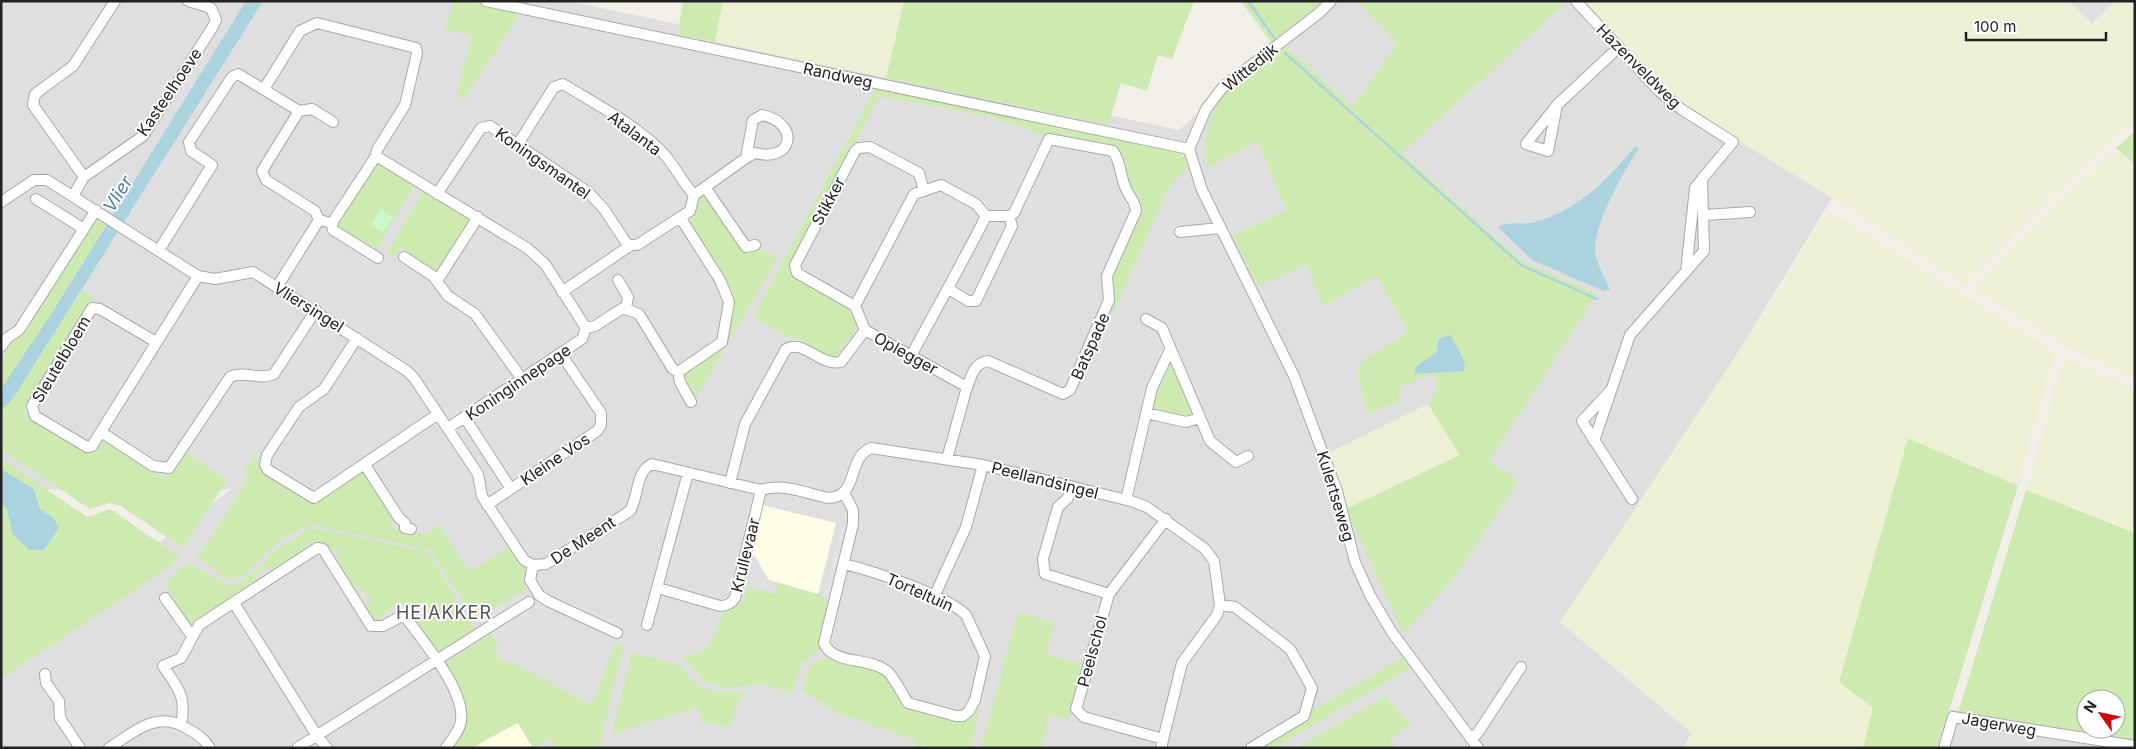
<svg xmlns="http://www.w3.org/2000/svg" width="2136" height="749" viewBox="0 0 2136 749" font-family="Inter,sans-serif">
<rect width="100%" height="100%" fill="#f2efe9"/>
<path fill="#e0dfdf" d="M1,1H568L1179,130L1327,1H1358L1456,104L1565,1H1569L1663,87L1832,198L1733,361L1560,622L1692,733L1683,748H1V657L232,489H1Z
M2069,1H2115L2092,24Z
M1947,709L2135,739V748H1862Z"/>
<path fill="#ffffe5" d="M762,505L836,523L818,594L769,580L750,548Z
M518,722L533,748H472Z"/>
<path fill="#eef0d5" d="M723,1H904L886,78L715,42Z
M1578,1H2069L2092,24L2115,1H2135V121L2023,224L1965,285L1832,198L1678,104Z
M2116,148L2135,164V379L2070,349L1973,289L2021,237Z
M1836,215L2053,351V359L2018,486L1909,438L1873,708L1863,748H1683L1692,733L1560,622L1771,303L1822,217Z
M2064,358L2135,389V533L2026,490Z
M1428,404L1460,455L1346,509L1329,453Z"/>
<path fill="#cdebb0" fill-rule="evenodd" d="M454,1H469L520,13L464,100L457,94L472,35L445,30Z
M685,1H723L715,42L678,34L682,5Z
M904,1H1194L1172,59L1158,55L1147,91L1121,83L1108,125L886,78Z
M1241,1H1324L1311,15L1273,45Z
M1357,1L1566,3L1402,153L1488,232L1526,263L1597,294L1489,461L1519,481L1455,577L1403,634L1346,509L1460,455L1428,404L1437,389L1433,374L1401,387L1398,403L1367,413L1358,371L1363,360L1408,332L1377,276L1323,306L1307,265L1258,286L1233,236L1286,210L1285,206L1257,142L1207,168C1197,103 1239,78 1285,46L1353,107L1397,43ZM1453,342L1462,355L1464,371L1421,374L1415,367L1436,353V346Z
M876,88L1171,151L1180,153L1188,163C1187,171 1175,179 1169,187L1113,314L1111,278L1138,215L1116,154L1050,134L1044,138L1025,128L1001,122V119L880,96L791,265L855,309L859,324L836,357L829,356L797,338L786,337L753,317Z
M2135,131V164L2116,148Z
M380,159L416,182L370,261L364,257L369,250L336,227Z
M425,188L472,218L437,271L401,248L394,257L387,253Z
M705,190L745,252L756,247L778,258L695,400L691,393L696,390L684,382V374L726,343L734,304L689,226L696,197Z
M100,219L107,223L50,316L1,389C1,361 0,356 19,335L92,223Z
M82,290L94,298L23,413L85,452L109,442L166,479L185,451L227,480L183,548L121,506L110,503L90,509L1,450V410L12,400Z
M1171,363L1193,415L1183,418L1152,408Z
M1908,438L2018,486L1938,748H1863L1873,708L1839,682Z
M254,455L263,471L313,501L362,469L393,517L391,524L394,529L425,534L439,525L470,571L509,547L528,565L522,580L531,595L525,589L475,620L430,550L312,525C298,529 282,538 271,548C258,560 247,579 228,580L198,557L248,480L244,471Z
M1,458L87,517L110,509L178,556L172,565L145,584L1,679V505L7,509L12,533L44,550L59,528L53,517L40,509L34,489L1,469Z
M2026,490L2135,533V742L1958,713ZM2086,699H2116V729H2086Z
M308,529H320L424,551L432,558L474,629L469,637L442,652L435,651L407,605L404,607L401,602L379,616L382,621H375L365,607L371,602L359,585L354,589L340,568L336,548L330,552L314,545L311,540L300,555L274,572L270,567L256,576L259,582L194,626L190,625L166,584L188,562L227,585L236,584L264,565L270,554Z
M778,583L818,594L832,600L821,649L801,664L793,693L762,684L725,688L705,682L682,656C726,653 706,621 735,602L742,604L747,587L775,594Z
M1018,611L1055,623L1046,654L1083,664L1069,719L1049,716L1042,748H981Z
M490,632L499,644L493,648L500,660L512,663L592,705L614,646L624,644L599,748H555L550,739L533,748L518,723L471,748H452L464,726L449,672L448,662L485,638L484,635Z
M632,653C646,657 664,659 678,665C686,670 688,676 694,682C709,695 730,691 747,691C736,698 735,714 731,727L701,722L699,707L612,734Z
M1404,656L1412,667L1274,748H1260L1309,713Z
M823,658L881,672L887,676L904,704L961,722L979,709L971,748H930L918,741L924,748H914L916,740L837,713L802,690L810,667Z
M1386,696L1410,724L1390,739L1396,748H1297Z"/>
<path fill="#c8facc" d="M381,209L393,217L383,233L371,225Z"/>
<path fill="#e2e2e2" d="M842,525L851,527L832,600L823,598Z
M558,595L623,626L617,639L552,607Z
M518,596L531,614L494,638L482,619Z"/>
<path fill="#aad3df" d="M246,1H263L12,400L1,410V389L50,316Z
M1635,147L1639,148C1624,170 1594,224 1595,250C1596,264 1605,278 1610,290L1604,291L1532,260L1498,227C1510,220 1523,226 1535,222C1581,209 1605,181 1635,147Z
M1450,335C1455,345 1468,361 1464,371L1415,374V367L1436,353L1439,338Z
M1,469L34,489L40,509L53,517L59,528L44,550H29L12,533L7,509L1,505Z"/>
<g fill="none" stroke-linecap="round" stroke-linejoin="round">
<path stroke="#aad3df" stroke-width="2.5" d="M1248,1L1275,39
M1285,53L1521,265L1597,299"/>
<g stroke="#a9a9a9" stroke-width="12">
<path id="minor" d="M486,1L1189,149
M1576,1L1659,91L1681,109L1733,142L1702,179L1704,251L1630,335L1594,441
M264,89L300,31L317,23L416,48L417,53L405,105L377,150L376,156
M1557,105L1548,151L1526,144L1557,105L1619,47
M299,111L312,109L333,122
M518,144L554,87L563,84C597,105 637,125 664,154C675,166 682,182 694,195L690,211L637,245H631L562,292
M1189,149L1202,190L1294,376L1337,491L1355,562L1370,595L1391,631L1478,748
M1189,149L1206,109L1223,87L1319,13L1331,1
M84,177L33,105L35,94L73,66L115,1
M705,187L746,247L755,245
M437,194L481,128L490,126L589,193L604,209L629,247
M694,195L746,158L753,120L762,115C800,123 794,163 755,153L746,158
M73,196L84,177L143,136L212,28L216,20L211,8L188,1
M36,199L84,229
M1,202L34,180H47L198,276L215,279L253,272L407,371L414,378L478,474L482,496L524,560L533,565
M1705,215L1750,212
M1180,232L1220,228
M159,250L212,165L191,151L189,142L232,77L238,74L299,111L262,171L266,180L315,211L319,220L332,223
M404,257L433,276L448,296L475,314L522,379
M378,258L333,230L332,223L376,156L527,248L545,264L586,328L582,339L448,428
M1686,272L1695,188L1702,179
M618,280L628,297L626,308
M437,281L478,217
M277,287L319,220
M949,289L968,301H976L1012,226L1009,216
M855,306L797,273L795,265L855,151L859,148L870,147L919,173L924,191
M1146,319L1162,328L1210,441L1236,462L1248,456
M586,328L595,326L623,308L639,314L672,368L678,372L722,342L729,302L720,280L680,217
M865,330L855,306L914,194L941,185L976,204L986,216H1009L1014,213L1049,139L1113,151C1121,162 1120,176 1126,189C1130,198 1135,201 1136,211L1107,276L1109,300L1070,390L1063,394L988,361C974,363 972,375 967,387
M357,338L324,389L299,407L267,455L265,465L268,470L314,498L438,414
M156,342L100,309L92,308L32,406L35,416L87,447L92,446L198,276
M1,347L7,338L19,330L96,210
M911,356C936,309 962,264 986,216
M678,372L680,382L691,402
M1609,392L1582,421L1632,499
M1146,413L1186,422L1200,418
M465,418L511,489
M101,432L153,466L169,468L230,377C244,370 260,381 274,374L316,310
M365,465L399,518L405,523V528L411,529
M730,483L745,424L786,349C804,339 819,366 841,362L865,330L967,387L947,459
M1070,486L1068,498L1058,507L1043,559L1045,574L1109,594
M844,493L853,510V524L824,643C833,666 872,656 889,673C896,681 902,694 908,703L956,716H963L969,711L975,700L985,656L966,615C946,595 873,571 844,564
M1126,500L1152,388L1170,350
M487,505L597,431L601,425V413L561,354
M658,588L720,606C727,606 731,604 735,598L761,490
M934,597L966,527L983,465
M165,598L192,636
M234,603L317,736L327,748
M1220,605L1235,607L1290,649L1312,688L1304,716L1251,748
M647,625L688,473
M617,633L548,601L539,595L530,580L533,565L546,564L630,511C639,496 635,472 652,464L761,490C783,483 806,493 828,498C860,497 846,458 871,448L983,465L1131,501L1147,507L1205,549L1214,561L1220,605L1217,615L1182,663L1161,748
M45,674L46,683L59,701L60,718L80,748
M181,724C187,697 178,688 163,666L181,658L199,625L317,548L323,549L326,554L371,626H383L402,616L407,619C425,644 465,690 461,721C460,731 451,740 446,748
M1471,737L1477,734L1521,667
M1163,739L1084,717L1076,709L1109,594L1166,519
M109,748C134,732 157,710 186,728C196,733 204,738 210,748
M297,748L529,602
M1944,748L1953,717L2135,746"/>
</g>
<use href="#minor" stroke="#fff" stroke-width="10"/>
</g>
<g text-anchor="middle" stroke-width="4" stroke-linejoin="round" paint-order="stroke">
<g font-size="16" fill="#222" stroke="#fff">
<text transform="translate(1639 66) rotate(45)" y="6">Hazenveldweg</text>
<text transform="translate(1250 67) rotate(-39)" y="6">Wittedijk</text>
<text transform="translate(838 75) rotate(12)" y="6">Randweg</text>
<text transform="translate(169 92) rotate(-56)" y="6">Kasteelhoeve</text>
<text transform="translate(635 133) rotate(37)" y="6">Atalanta</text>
<text transform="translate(543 163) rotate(35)" y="6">Koningsmantel</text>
<text transform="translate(828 201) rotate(-62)" y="6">Stikker</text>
<text transform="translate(309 307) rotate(32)" y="6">Vliersingel</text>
<text transform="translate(1090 346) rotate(-66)" y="6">Batspade</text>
<text transform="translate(906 353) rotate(29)" y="6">Oplegger</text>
<text transform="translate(61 359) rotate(-59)" y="6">Sleutelbloem</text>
<text transform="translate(518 382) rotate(-34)" y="6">Koninginnepage</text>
<text transform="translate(555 459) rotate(-34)" y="6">Kleine Vos</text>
<text transform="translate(1045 480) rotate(14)" y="6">Peellandsingel</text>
<text transform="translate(1336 496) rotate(73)" y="6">Kulertseweg</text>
<text transform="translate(583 540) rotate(-33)" y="6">De Meent</text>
<text transform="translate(745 555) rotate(-76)" y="6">Krullevaar</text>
<text transform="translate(920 592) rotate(24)" y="6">Torteltuin</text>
<text transform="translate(1092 651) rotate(-75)" y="6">Peelschol</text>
<text transform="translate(1999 724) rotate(10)" y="6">Jagerweg</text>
</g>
<g font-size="18" font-style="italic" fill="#4a7aab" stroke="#fff">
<text transform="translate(118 194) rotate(-58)" y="6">Vlier</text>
</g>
<g font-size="18" letter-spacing="1" fill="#555" stroke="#fff">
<text x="444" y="619">HEIAKKER</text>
</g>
</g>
<rect width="2136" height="749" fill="none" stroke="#222222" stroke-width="5"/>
<g transform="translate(2101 714) rotate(303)"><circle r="24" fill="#ffffff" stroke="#a7a7a7"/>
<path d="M0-4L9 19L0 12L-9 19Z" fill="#d40000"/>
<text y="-8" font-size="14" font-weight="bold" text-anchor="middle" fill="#222222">N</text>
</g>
<path d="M1966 32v8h140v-8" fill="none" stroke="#222222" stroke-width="2.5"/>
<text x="1974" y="32" font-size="15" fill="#222222" stroke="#ffffff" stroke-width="4" paint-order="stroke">100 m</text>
</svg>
